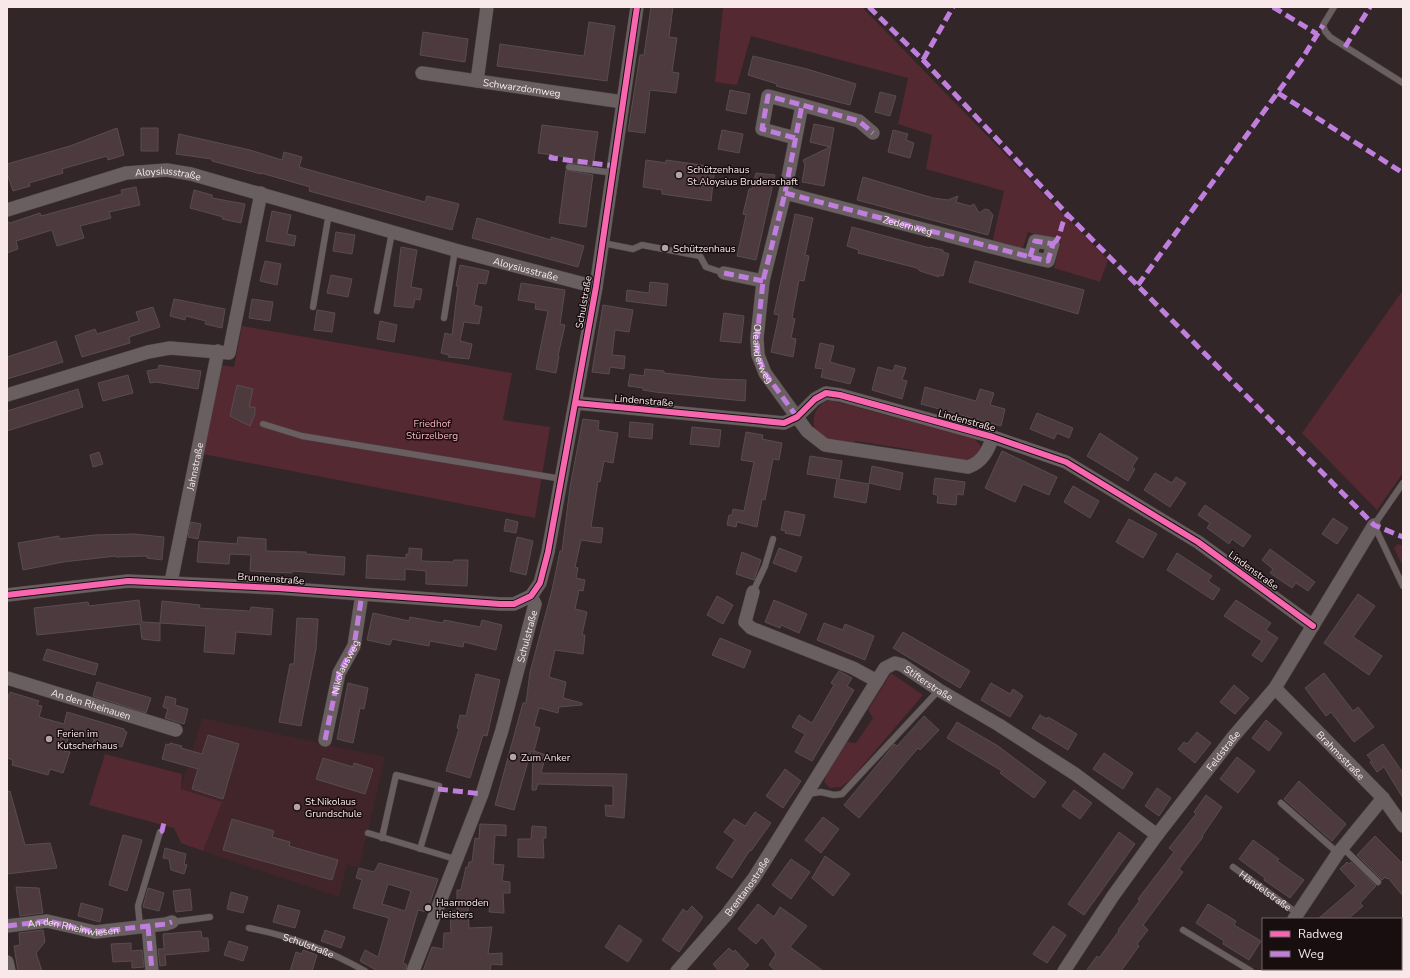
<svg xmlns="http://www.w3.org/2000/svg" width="1410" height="978" viewBox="0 0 1410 978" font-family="'Nunito Sans',sans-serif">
<rect width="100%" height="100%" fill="#322628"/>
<path fill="#42252b" d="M202,718L385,757L359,868L347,864L339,897L203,851L221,802L181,789Z"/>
<path fill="#542932" d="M723,7H862L1108,260L1100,282L1054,268L1061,242L1028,232L1022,251L992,243L1004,191L926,169L932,135L898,124L908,78L751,36L737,85L715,82Z
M1403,290V473L1377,510L1302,433Z
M242,326L512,373L503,420L550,427L535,518L203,454L221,365L234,367Z
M827,401H833L975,439L981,447L979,454L968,463L917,456L913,450L856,441C841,450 827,440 815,431C812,416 814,408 827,401Z
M1398,544L1403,546V567L1394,548Z
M891,673L923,695L851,779L841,787L830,788L824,782L828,771L847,742L856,743L873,718L868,710Z
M105,754L182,774L181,789L222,802L203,851L181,843L174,828L89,805Z"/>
<path fill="#4d3a3f" stroke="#584d4e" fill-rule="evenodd" d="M651,7H673L669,37L677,38L672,72L679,73L676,93L650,90L645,133L628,131L640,55H644Z
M589,22L615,26L607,81L497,66L500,44L584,56Z
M423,32L468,39L465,62L420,55Z
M753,56L807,69L856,84L850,105L776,86L777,84L748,75Z
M730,90L750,94L746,114L726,110Z
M880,92L896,96L890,116L875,112Z
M814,124L834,128L824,186L802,182L805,165L803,160L830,147L810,142Z
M542,125L598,132L593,166L567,163V157L538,153Z
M117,128L124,155L108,160L107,156L62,169L63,173L29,183L30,186L13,191L7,173V164L70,146Z
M141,128H158V151H141Z
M722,130L743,134L739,153L718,149Z
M893,130L908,134L906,140L914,143L910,158L888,152Z
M179,134L250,150L282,160L284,152L302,157L299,167L425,202L427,196L459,204L452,230L309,191L310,187L261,173V174L212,161V159L176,154Z
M646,160L666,163V160L715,167L711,201L662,194V190L643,187Z
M566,170L593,175L586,227L559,223Z
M756,173L775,175L756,260L737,256L746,215L743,214L749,189H752Z
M863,177L933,198L948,200L958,196L956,202L970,206L974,204L979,213L985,209L989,210L993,215L988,235L857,200Z
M136,187L140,205L109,212L111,218L80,226L84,238L57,246L52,230L16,241L18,249L7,253V221L10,223L40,213L41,216L122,194L121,190Z
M194,190L212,195V198L245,204L241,223L222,219L223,217L190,208Z
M272,211L291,215L287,234L296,236L294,246L266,241Z
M795,214L813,218L805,255L809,256L804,281L799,280L792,318L795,319L791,338L796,339L793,357L771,352L779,315L774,314Z
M477,218L551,240V237L584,246L578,267L472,238Z
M852,227L930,248V247L943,250V252L949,254L943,276L939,275V277L920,271L917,268L858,253L859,250L847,246Z
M336,232L355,235L352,254L333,251Z
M401,247L417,250L411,287L422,289L420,300L415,299L413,308L394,306Z
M265,261L281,264L277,285L260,281Z
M975,261L1084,290L1078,314L969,282Z
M460,265L489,271L486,284L478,283L474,305L482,307L479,324L464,322L460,341L472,344L469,359L448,357L449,355L441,353L445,333L452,335L458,286H456Z
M331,275L352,279L348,297L327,293Z
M650,282L668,284L666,306L626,301L627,290L649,293Z
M521,283L565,290L560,324L565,325L558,356H559L556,373L536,369L548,311L535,309L536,303L518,300Z
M174,299L225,309L222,328L205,324L206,321L186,316L185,320L170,316Z
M252,299L273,302L270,321L249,318Z
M603,305L633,310L629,332L615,330L612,355L625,356L624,369L610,367L609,374L592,372Z
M153,307L160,327L129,337L130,343L82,357L75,336L95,329L97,334L139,321L136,312Z
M317,310L335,313L332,332L314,330Z
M724,313L744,316L741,343L720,341Z
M380,321L397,325L394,342L377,339Z
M56,341L63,362L7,379V357Z
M820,343L834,346L830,362L855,369L850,384L821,377L823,369L815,368Z
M159,365L201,371L198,389L156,382L150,383L147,371L158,369Z
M895,365L906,368L902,380L907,381L902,399L872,390L878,367L893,371Z
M645,369L664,371V373L717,379L746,380L745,401L655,392L643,390V388L628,386L630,374L644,376Z
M128,375L133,393L103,401L98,383Z
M237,385L253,389L249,407H255V414L250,426L230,416Z
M925,387L976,401L980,389L994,393L990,405L1005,409L1001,426L921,404Z
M78,389L83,407L7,431V411Z
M1037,413L1073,428L1069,438L1057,433L1054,439L1030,429Z
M583,419L599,421L598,430L618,433L613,463L604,461L600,482L598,481L591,527L603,528L601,543L581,540L575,567L578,568L576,578L585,580L583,591L579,590L575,609L587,612L582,635H585L583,654L555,650L549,677L566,682L563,698L582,703V705L559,707L558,713L539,708L534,726L540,728L534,751L546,755L541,773L627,774L624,818L606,816L605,805L613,806V786L538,784L536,790H532L533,751H531L514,810L495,805L523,703H526L530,672L552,590L560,551H562L570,487Z
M630,422L653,424L652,439L629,437Z
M692,427L721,430L719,447L690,444Z
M746,432L763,435L762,439L782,443L779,460L773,459L765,500L762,499L757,527L737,522L736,527L727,525L729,515H732L733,509L744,511L754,462L741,460Z
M1100,433L1138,458L1132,467L1135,469L1128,481L1087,456Z
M1002,451L1057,477L1049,495L1023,484L1015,502L985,488Z
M99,452L103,464L93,467L90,455Z
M810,456L842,461L839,479L869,484L866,503L834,497L837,479L807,474Z
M872,466L903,473L900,490L869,483Z
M1155,473L1172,483L1176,477L1186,483L1170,507L1144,490Z
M935,478L965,482L963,495L957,494L956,505L937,503L938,495L933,494Z
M1073,486L1099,501L1090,518L1064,502Z
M1205,505L1251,536L1243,547L1232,539L1229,544L1207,528L1210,523L1198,515Z
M785,511L805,515L800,536L785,533L786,531L781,530Z
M1333,518L1348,528L1337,544L1322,534Z
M506,519L518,522L516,533L504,531Z
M1129,519L1157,534L1143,558L1116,542Z
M191,522L201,524L198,539L188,537Z
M134,534L164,537L162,560L147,558V556L116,557V556L63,562L23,570L18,543L59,536V539L95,535Z
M238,537L266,539V551L306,552V554L345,557L344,575L292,571V573L250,571L251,555L230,554L229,564L197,562L199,541L237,544Z
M517,537L533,541L526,575L510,571Z
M409,548L422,549L421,561L453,562L454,560H468L467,586L426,584V571L405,569V580L366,578L367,555L406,558V554H409Z
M779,548L802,557L796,572L773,563Z
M1270,549L1315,582L1308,591L1296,583L1292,588L1270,573L1273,569L1262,560Z
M742,552L761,560L754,580L736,574Z
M1177,553L1212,576L1208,581L1220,589L1213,600L1167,570Z
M1358,594L1375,606L1353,637L1382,656L1369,675L1324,643Z
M717,596L733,605L723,624L707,615Z
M139,600L142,622L160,623L162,601L200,605L199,608L250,611L251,607L273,609L271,635L236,632L234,654L204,652L206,626L160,623V641L142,639L140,624L37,635L34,608L88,602L89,606Z
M774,600L807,614L799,633L781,625L780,628L765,622Z
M1236,600L1271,623L1266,630L1278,638L1262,662L1252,655L1262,641L1224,616Z
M373,613L409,621L410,617L443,623L444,620L480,627L482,620L502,625L496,650L464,642L463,647L430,641L429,646L392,639L390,645L367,640Z
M297,618L318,619L316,649L301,726L279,722L290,664H294Z
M824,623L843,630L845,624L874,636L865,660L817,640Z
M903,632L970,671L960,688L893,648Z
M720,638L751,651L744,668L712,655Z
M47,649L98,664L95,675L43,660Z
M839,671L852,678L847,686L854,690L812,761L795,752L805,734L792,727L799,715L812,723L834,685L831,683Z
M1324,673L1353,711L1358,707L1374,727L1354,742L1331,712L1326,716L1305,688Z
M476,674L500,680L487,736L483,735L470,778L446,771L459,729L457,728L460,715L466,716Z
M97,682L151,698L146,713L93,696Z
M348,683L368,688L364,709L360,708L353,743L337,739Z
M991,683L1010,694L1013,689L1023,696L1010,717L981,700Z
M1234,685L1249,698L1235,714L1220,702Z
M10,692L39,701L37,705L42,706L39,717L64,724L67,712L124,729V731L127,732L122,747L105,742L103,749L92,746L94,739L70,732L64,751L70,752L63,773L50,769L48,775L12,765L13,760L7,758V700Z
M166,696L176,699L175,705L188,709L184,724L165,718L168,709L163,707Z
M1040,715L1047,719L1048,717L1077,734L1068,750L1032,728Z
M924,716L939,730L920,750L918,748L859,818L844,805L892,747L894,744L897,746Z
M1266,720L1282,733L1269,751L1252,738Z
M957,722L998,746L1046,782L1034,798L1000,773L1002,771L947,738Z
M1197,732L1211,743L1195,763L1178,749L1184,742L1187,744Z
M208,735L239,744L223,799L192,789L198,769L162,759L166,744L170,745V743L182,746L181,748L202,754Z
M1383,744L1403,773V798L1384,767L1377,772L1370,762L1372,761L1367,755Z
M1104,753L1133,773L1123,789L1093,769Z
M1237,757L1255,771L1238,793L1220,779Z
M323,758L353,767L354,763L373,769L365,794L316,779Z
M785,769L801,781L783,808L766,796Z
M1299,781L1346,824L1332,841L1284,799Z
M1157,788L1171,798L1159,816L1145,806Z
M1074,790L1092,803L1080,819L1062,806Z
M10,791L25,845L50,843L57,868L7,874V792Z
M1206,795L1222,807L1202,836L1203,837L1179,869L1183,872L1143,925L1148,930L1137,944L1139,946L1121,971H1086L1097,956L1099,958L1119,931L1118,930L1140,900L1138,899L1174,852L1169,848L1196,814L1194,812Z
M755,812L771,823L751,851L750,850L732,878L716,868L735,840L724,832L734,819L745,826Z
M823,817L839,829L821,853L805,840Z
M232,819L274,831L272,837L290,842L289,846L338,860L332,880L223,850Z
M480,824L506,825V836L495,835L493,864L504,865L502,881L510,882V893H503L504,913L489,912L490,905H468L469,928L492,927L488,954L502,953V965L491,964L490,971H423L432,947L443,949L444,933H451L450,911H457V890H461L466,867H468L469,862H472L475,838L479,839Z
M532,826L546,827V838H543L544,858L518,857V839H531Z
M1119,832L1135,844L1084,915L1068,904Z
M123,835L142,840L127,891L109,885Z
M1375,836L1403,864V896L1388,878L1387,879L1385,877L1382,880L1357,855Z
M1253,840L1279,859L1277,861L1304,880L1290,898L1264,880L1265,878L1239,859Z
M165,848L186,854L184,864L187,865L184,874L171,870L169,859L163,858Z
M825,856L850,874L833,896L812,878Z
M791,859L810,872L791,899L772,885Z
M1347,862L1349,864L1351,862L1376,886L1360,903L1363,906L1348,919H1318L1356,886L1340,869Z
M379,863L438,879L427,912L418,910L403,963L407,965L405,971H378L360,961L365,950L378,957L389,918L353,908L362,880L356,878L359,868L374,872ZM388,884L411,891L405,911L382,904Z
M16,887L39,888L43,913L20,916Z
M148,888L164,893L159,911L143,907Z
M190,889L192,910L176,912L173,891Z
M231,892L248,897L243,913L227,909Z
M81,903L103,909L100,922L78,916Z
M758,904L774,917L780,907L807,926L790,947L823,971H776L769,965L776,954L762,937L756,944L738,929Z
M1208,904L1236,921L1234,925L1261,941L1249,960L1223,944L1224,941L1196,923Z
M278,905L300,911L295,928L273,922Z
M692,906L703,917L679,952L662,940L683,909L687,912Z
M619,925L642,940L628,962L605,947Z
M1053,926L1066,935L1047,963L1033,954Z
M43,930L45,942L36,953L42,971H18L14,946L20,945L19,933Z
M325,930L345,937L341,948L321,941Z
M201,931L202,938H208L209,951L165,955L166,965L160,966L158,949H164L163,934Z
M229,941L248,947L243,961L224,955Z
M131,943V951L142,950L144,967L132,968V961L113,962L111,944Z
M729,948L733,952L735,950L749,965L743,971H719L713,964Z
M303,950L317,955L312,971H290L296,952L302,954Z"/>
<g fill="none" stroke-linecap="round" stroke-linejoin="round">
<g stroke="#4e4345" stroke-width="7">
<g id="service">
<path d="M1334,7L1323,25L1325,31L1330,37L1403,83"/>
<path d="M569,167L614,173"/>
<path d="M603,243L633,249L642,245L700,256L706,267L724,273"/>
<path d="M313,307L329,213"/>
<path d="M377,311L392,232"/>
<path d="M444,318L455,250"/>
<path d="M263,424L302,436L562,479"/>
<path d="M1403,483L1374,525L1403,586"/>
<path d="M753,592L765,566L773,539"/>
<path d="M807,794L821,792L834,795L842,794L939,690"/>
<path d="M1281,803L1338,853"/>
<path d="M368,833L455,859"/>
<path d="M382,838L396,775L439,786L420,849"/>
<path d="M1343,848L1378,882"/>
<path id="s1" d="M1233,867L1297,913"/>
<path d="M172,922L210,917"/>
<path d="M140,926L138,906L160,832"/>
<path id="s2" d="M249,928C291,936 328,950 365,971"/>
<path d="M1183,930L1251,971"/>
</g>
</g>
<g stroke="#4e4345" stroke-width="14">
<g id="minor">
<path id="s3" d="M422,73L623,102"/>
<path d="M477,81L487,7"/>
<path id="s4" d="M873,133L859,121L802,105L785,193L763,281L757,338L758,355L765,373L807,431L825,445L968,467C983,462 988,450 993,437"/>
<path d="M795,138L762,129L768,96L802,105"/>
<path id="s5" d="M785,193L1030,257L1048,261L1053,244L1035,241L1030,257"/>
<path id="s6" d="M7,210L126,173L167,170L191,174L455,250L596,287"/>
<path d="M724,273L763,281"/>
<path d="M7,395L148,352L170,348L229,353L261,193"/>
<path d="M576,403L784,423L797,417L815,399L826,393L840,395L993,437L1066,462L1198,542L1313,626"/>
<path id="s7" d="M171,582L218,351"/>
<path d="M753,592L745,622L751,628L853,668L877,681"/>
<path d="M7,595L128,581L278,588L500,604H514L531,596L540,583L548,552L596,287L637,7"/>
<path id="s8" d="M7,678L176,730"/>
<path id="s9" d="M1275,688L1383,798L1403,826"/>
<path id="s10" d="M325,740L339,673L354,646L362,594"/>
<path d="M1294,919L1338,853L1383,798"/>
<path id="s11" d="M7,926L47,921L95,932L166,924L172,922"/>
<path d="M148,926L152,971"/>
<path d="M7,962L9,971"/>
<path id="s12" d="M413,971L482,794L502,730L535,604L531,596"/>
<path id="s13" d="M677,971L727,914L754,878L885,668L895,663L902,665L939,690L999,725L1075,774L1157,835"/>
<path id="s14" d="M1064,971L1113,896L1157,835L1233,737L1275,688L1374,525"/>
<path d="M1272,971L1273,969"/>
</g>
</g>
<use href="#service" stroke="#695f61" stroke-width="6"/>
<use href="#minor" stroke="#695f61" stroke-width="13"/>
<path stroke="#c07fdc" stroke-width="5" stroke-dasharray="10 5" stroke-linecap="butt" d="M869,7L923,60L1068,215L1374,525L1403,537
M1273,7L1317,34
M1345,47L1370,7
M923,60L953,7
M1278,93L1403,173
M795,138L762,129L768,96L802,105
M552,155L551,158L615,166
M785,193L1030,257L1048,261L1053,244L1035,241L1030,257
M1053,244C1063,237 1059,223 1068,215
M724,273L763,281
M1138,285L1302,59L1323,25
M797,417L765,373L758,355L757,338L763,281L785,193L802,105L859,121L873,133
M325,740L339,673L354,646L362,594
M438,789L482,794
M160,832L162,831L164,822
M7,926L47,921L95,932L166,924L172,922
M148,926L152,971"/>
<g stroke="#180d0f" stroke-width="8">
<path id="cycleway" d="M576,403L784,423L797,417L815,399L826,393L840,395L993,437L1066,462L1198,542L1313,626
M7,595L128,581L278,588L500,604H514L531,596L540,583L548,552L596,287L637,7"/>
</g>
<use href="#cycleway" stroke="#f766af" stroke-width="6"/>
</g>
<g fill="#b3a4a6" stroke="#180d0f" stroke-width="1.5">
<circle cx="679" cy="175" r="4"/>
<circle cx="665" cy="248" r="4"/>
<circle cx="49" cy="739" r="4"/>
<circle cx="513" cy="757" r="4"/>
<circle cx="297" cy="807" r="4"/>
<circle cx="428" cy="908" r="4"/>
</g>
<g text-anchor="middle" stroke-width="3" stroke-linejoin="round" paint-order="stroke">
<g font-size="10" fill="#f8e8ea" stroke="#180d0f">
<text dy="4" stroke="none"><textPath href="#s3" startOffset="101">Schwarzdornweg</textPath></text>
<text dy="4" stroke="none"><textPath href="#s6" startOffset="167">Aloysiusstraße</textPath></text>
<text dy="4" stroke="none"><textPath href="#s5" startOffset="127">Zedernweg</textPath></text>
<text dy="4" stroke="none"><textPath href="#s6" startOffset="538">Aloysiusstraße</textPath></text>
<text transform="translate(583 302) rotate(-80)" y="4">Schulstraße</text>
<text dy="4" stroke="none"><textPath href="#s4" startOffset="332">Oleanderweg</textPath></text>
<text transform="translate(644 400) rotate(5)" y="4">Lindenstraße</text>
<text transform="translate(967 420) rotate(15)" y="4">Lindenstraße</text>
<text dy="4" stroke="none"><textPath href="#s7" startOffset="118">Jahnstraße</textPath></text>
<text transform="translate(1254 570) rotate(36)" y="4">Lindenstraße</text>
<text transform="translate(271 578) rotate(4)" y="4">Brunnenstraße</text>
<text dy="4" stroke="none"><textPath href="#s12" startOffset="354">Schulstraße</textPath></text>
<text dy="4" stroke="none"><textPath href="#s10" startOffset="76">Nikolausweg</textPath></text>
<text dy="4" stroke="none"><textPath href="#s13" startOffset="419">Stifterstraße</textPath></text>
<text dy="4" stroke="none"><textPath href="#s8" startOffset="88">An den Rheinauen</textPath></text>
<text dy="4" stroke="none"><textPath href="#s14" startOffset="272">Feldstraße</textPath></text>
<text dy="4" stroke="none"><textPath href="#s9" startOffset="94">Brahmsstraße</textPath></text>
<text dy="4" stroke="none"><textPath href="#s13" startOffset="110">Brentanostraße</textPath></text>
<text dy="4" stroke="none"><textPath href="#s1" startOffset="40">Händelstraße</textPath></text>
<text dy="4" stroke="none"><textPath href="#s11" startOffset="67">An den Rheinwiesen</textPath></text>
<text dy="4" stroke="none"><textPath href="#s2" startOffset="62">Schulstraße</textPath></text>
</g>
<g font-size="10" fill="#f8e8ea" stroke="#180d0f" text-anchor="start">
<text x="687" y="173">Schützenhaus<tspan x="687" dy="12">St.Aloysius Bruderschaft</tspan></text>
<text x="673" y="252">Schützenhaus</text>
<text x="57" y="737">Ferien im<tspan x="57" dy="12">Kutscherhaus</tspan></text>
<text x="521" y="761">Zum Anker</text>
<text x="305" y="805">St.Nikolaus<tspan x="305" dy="12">Grundschule</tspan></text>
<text x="436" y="906">Haarmoden<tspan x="436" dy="12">Heisters</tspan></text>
</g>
<g font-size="10" fill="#f4b2bd" stroke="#180d0f">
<text x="432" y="427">Friedhof<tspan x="432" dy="12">Stürzelberg</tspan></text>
</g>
</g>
<rect width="1410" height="978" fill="none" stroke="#f8e8ea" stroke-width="16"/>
<rect x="1262" y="918" width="140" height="52" fill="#180d0f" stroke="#726567"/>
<rect x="1270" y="931" width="20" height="6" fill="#f766af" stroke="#726567"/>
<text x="1298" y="938" font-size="12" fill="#f8e8ea">Radweg</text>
<rect x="1270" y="951" width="20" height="6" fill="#c07fdc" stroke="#726567"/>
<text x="1298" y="958" font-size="12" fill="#f8e8ea">Weg</text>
</svg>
